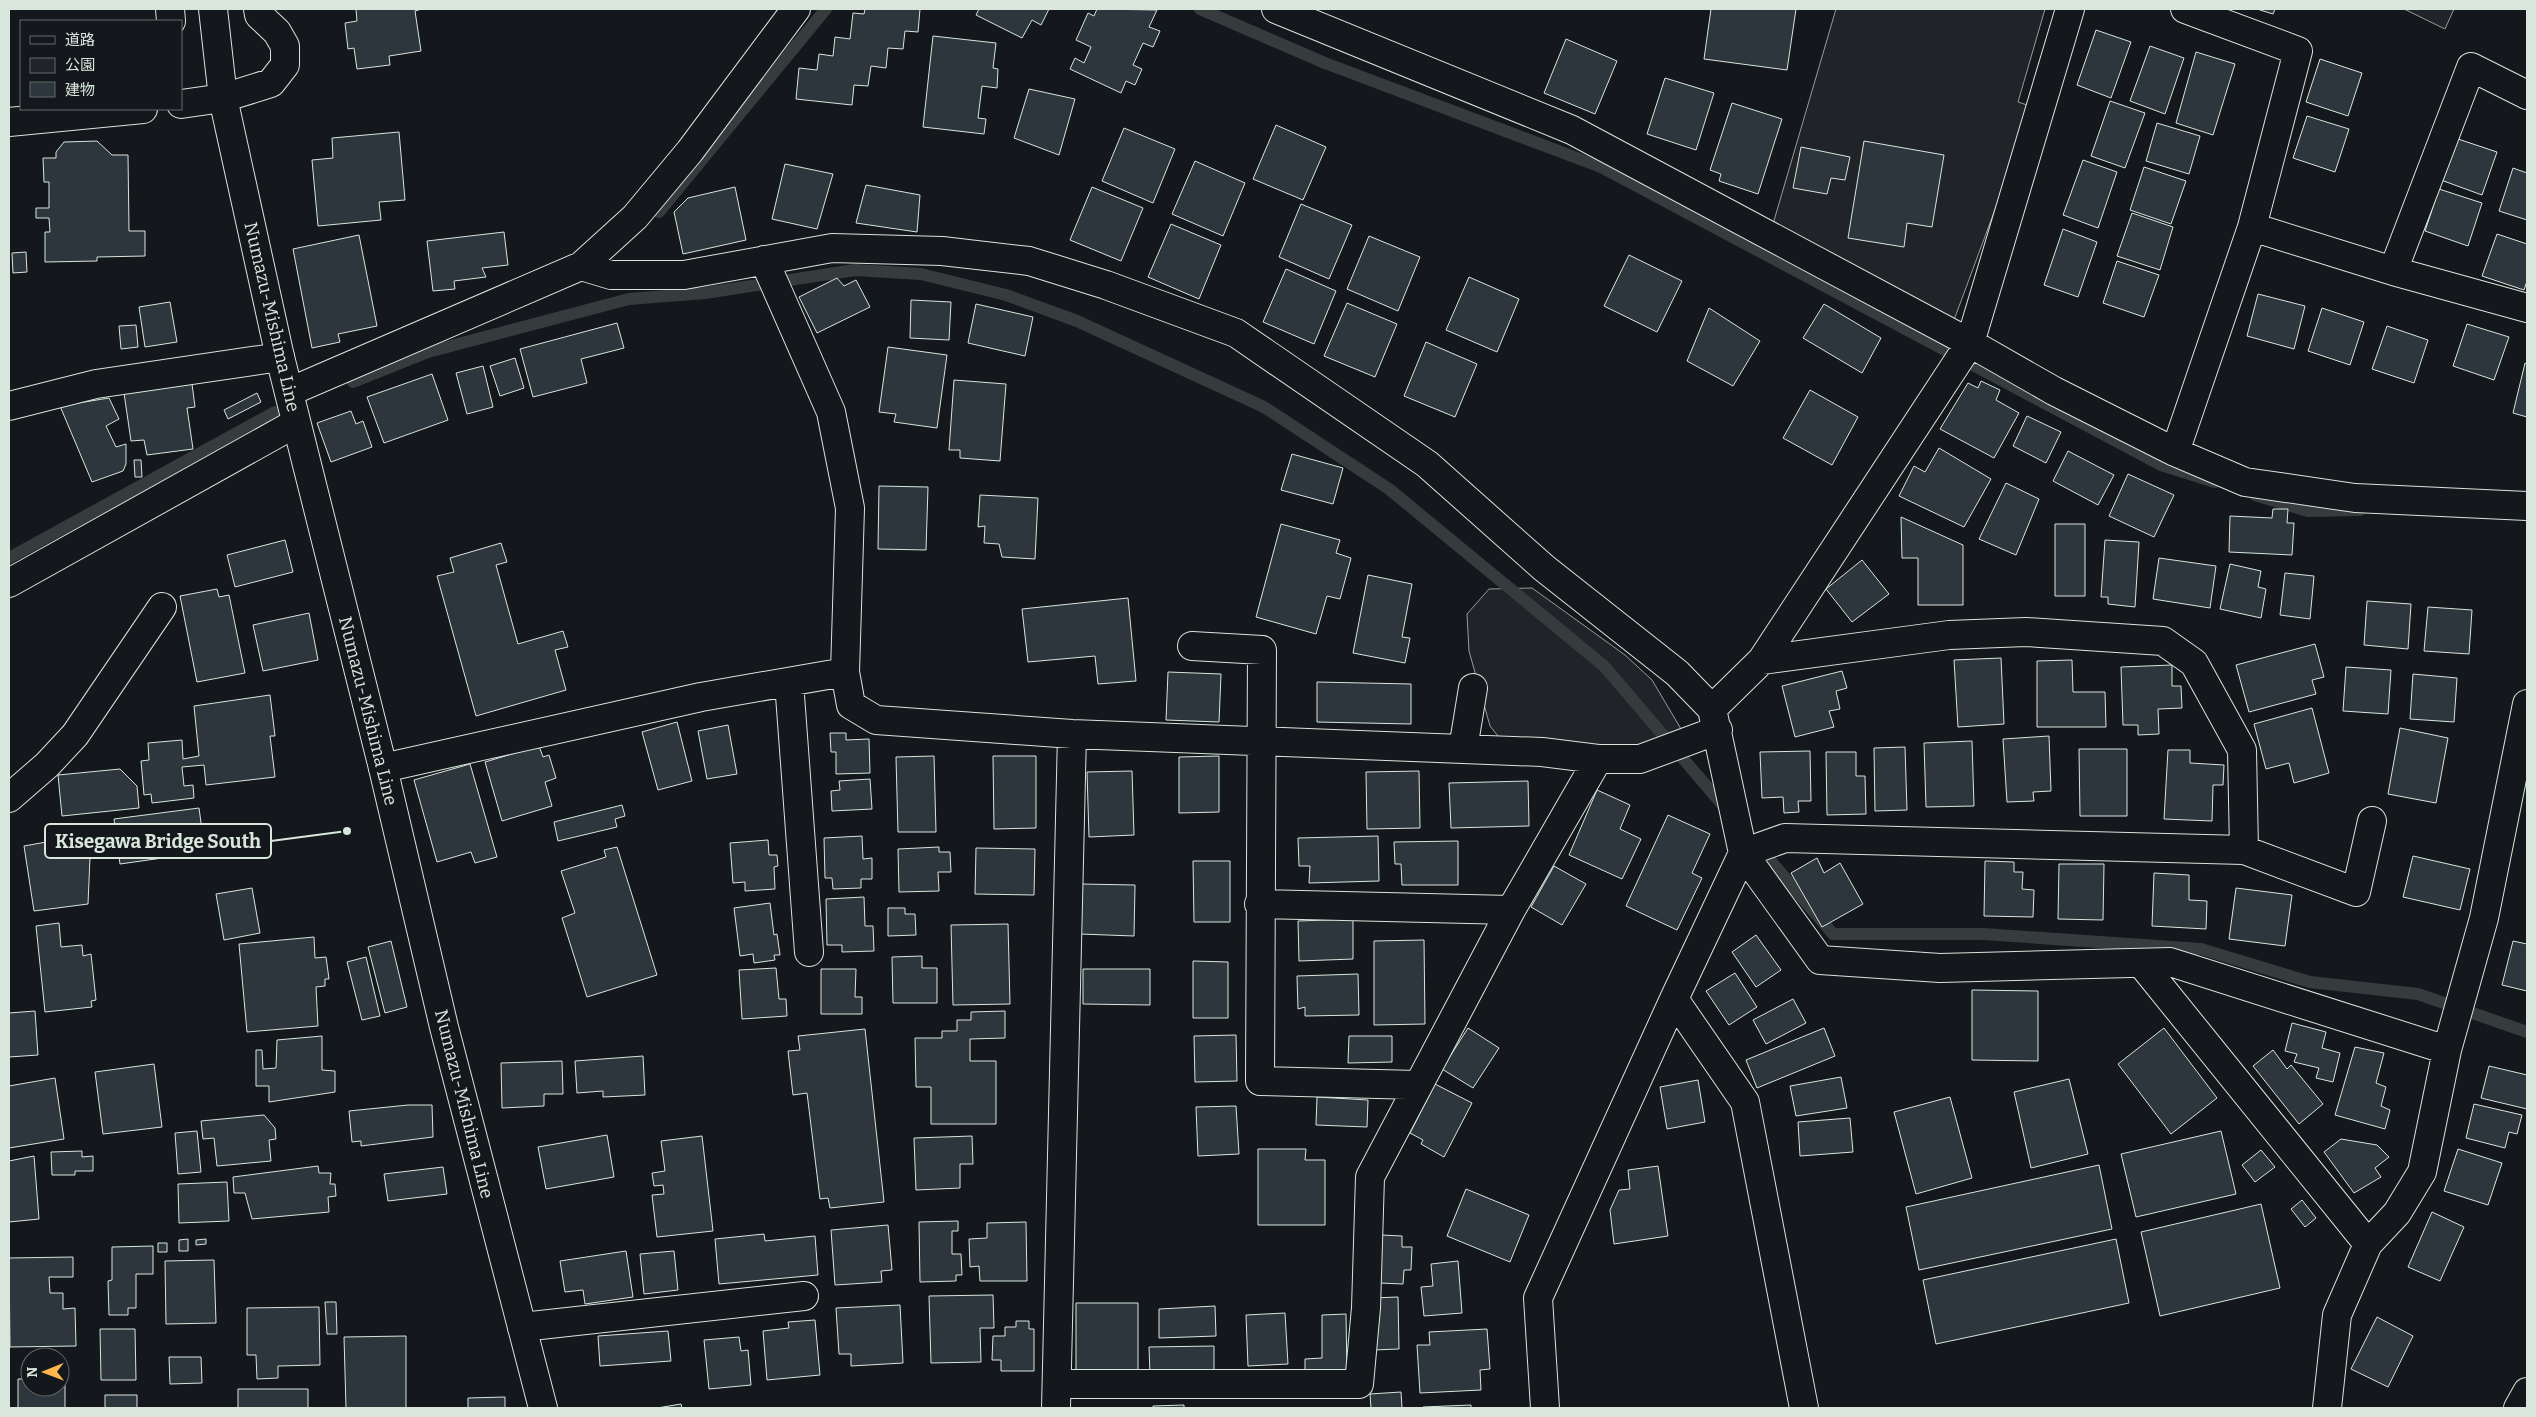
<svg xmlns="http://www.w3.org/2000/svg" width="2536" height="1417" viewBox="0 0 2536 1417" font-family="Bitter,'Noto Sans JP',serif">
<rect width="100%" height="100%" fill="#14181c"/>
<path fill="#202428" stroke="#939e99" d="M1836,9H2045L2018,102L2033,107L1954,320L1773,224Z
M2404,9H2454L2445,29Z
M1532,588L1625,655L1652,680L1684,734L1632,759L1501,740L1490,726L1469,651L1467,614L1489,589Z"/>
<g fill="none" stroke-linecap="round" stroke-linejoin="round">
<path stroke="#363b3e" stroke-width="12" d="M1200,9L1325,63L1601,167L2161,465L2215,482
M659,212L826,9
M353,382L428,352L629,299L705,293L855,270L921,274L1006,295L1077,321L1264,407L1389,489L1604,666L1727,810
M2255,495L2308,511L2360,510
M9,558L275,412
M1758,846L1833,934H1983L2201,949L2310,982L2418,994L2527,1032"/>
</g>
<path fill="#2c363c" stroke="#d8e6dc" d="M356,9H422L415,11L421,51L389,56L390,65L357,69L354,48L348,49L345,23L357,21Z
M865,9H920L918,32L905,31L903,49L888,48L886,68L871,66L868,86L854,85L852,105L796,99L799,68L817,70L819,54L833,56L835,37L850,39L853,13L864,14Z
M979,9H1049L1041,25L1032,20L1022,38L976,15Z
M1097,9L1157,10L1149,27L1160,31L1153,47L1143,43L1133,65L1142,69L1135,85L1126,81L1121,93L1070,69L1075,58L1084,63L1091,47L1076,40L1088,13L1094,16Z
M1711,9H1796L1787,70L1704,59Z
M2257,9H2275L2273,14Z
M2096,30L2131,42L2111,98L2077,85Z
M933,36L996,43L993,68L998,69L997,88L982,86L978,118L986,119L984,134L923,127Z
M1566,39L1617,61L1595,114L1544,93Z
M2150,46L2184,58L2165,114L2130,101Z
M2196,52L2235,64L2213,135L2176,123Z
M2320,59L2362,73L2348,116L2306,102Z
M1665,78L1714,93L1696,150L1647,134Z
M1029,89L1075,99L1059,155L1014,138Z
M2110,101L2145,113L2125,168L2091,156Z
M1732,103L1782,119L1758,194L1719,181L1721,174L1710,170Z
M2307,116L2349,129L2335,172L2293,158Z
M2157,123L2200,136L2189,174L2146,161Z
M1276,125L1326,147L1303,200L1253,179Z
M1124,128L1175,149L1153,203L1102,181Z
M399,132L405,200L379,202L381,220L318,226L312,160L333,158L332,138Z
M2455,138L2497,152L2482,195L2441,180Z
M97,141L112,155H128L129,231H145V256L97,257V261L45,262V232H50L49,218H36V208H49V182H44L43,158H56V152L64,142Z
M1864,141L1944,155L1932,227L1907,223L1904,247L1848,238Z
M1801,147L1850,157L1845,180L1831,178L1827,194L1793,188Z
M2083,160L2117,172L2098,228L2063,215Z
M1195,161L1245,183L1223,236L1172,214Z
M785,164L833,174L817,229L772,219Z
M2144,167L2186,181L2171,224L2130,210Z
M2513,168L2527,173V220L2499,211Z
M866,185L920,195L917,232L856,223Z
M735,187L746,240L683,254L674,212L688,198Z
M1092,187L1143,208L1121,261L1070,240Z
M2439,189L2482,203L2468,246L2425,231Z
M1301,204L1352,225L1329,279L1279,257Z
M2132,213L2173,227L2160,270L2117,256Z
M1171,224L1221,245L1199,299L1148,277Z
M2063,229L2097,242L2078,297L2044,285Z
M504,232L508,265L482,268L486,277L454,281L455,289L433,291L427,241Z
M2497,234L2527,244V281L2524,290L2482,276Z
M359,235L377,326L338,334L340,342L312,348L293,249Z
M1369,236L1420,257L1398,311L1347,289Z
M26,252L27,272L13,273L12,253Z
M1629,255L1682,281L1657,332L1604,306Z
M2117,261L2159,275L2144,317L2103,303Z
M1286,269L1336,291L1314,344L1263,322Z
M1469,277L1519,299L1497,352L1446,330Z
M837,278L844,286L856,280L870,307L817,333L799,297Z
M2258,294L2305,306L2294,349L2247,336Z
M911,300L951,302L949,340L910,338Z
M170,302L177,342L145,347L139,307Z
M1347,303L1397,324L1375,377L1324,356Z
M976,304L1033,317L1025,356L968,343Z
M1824,304L1881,338L1862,373L1803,338Z
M1709,308L1760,341L1733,386L1687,361Z
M2322,308L2364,322L2350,365L2308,351Z
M617,323L624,348L581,359L587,383L533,397L520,349Z
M2467,324L2509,337L2494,380L2453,366Z
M136,325L138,347L121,349L119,326Z
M2387,326L2428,340L2414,383L2372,369Z
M1426,342L1477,364L1455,417L1404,396Z
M888,347L947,355L937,428L894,422L896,414L879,412Z
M515,358L524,388L500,396L490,366Z
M2525,363L2527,364V417L2513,413Z
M483,366L493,407L467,414L456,373Z
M432,374L448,420L384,443L367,397Z
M954,380L1006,384L1000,461L960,458V450H949Z
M1981,381L2000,390L1996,400L2019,413L1994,458L1940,429L1968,383L1978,388Z
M192,384L195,407L187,408L193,449L147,455L144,440L131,441L124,393Z
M1810,390L1858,417L1832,465L1783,438Z
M257,393L261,402L228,419L224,410Z
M109,398L119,419L106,426L116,447L126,444V464L123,471L92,482L60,406Z
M351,411L356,424L363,421L372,447L331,462L317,423Z
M2027,416L2061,432L2046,463L2013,446Z
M1939,448L1991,479L1964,527L1899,496L1914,466L1925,472Z
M2068,451L2114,475L2098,505L2053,481Z
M1292,454L1343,468L1333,504L1281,490Z
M134,460H141L142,477H135Z
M2128,474L2174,495L2154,537L2109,516Z
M2006,483L2039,499L2016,555L1979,539Z
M879,486L928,487L926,550L878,549Z
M980,495L1038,498L1035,559L1002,557L999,544L984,543L985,526L978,527Z
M2273,509H2288L2287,523H2294L2292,555L2229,552L2230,516L2272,518Z
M1901,517L1963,545V605H1918V558H1902Z
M1281,524L1340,540L1336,553L1351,558L1340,599L1327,596L1316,634L1256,617Z
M2055,524H2085V596H2055Z
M285,540L293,572L235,587L227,555Z
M2105,540L2139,542L2135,607L2108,604V597H2101Z
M501,543L507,562L496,565L518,644L563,631L568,647L555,650L566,690L476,716L437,576L454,572L450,558Z
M2159,558L2216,566L2210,608L2153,599Z
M1862,560L1889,594L1852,622L1826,589Z
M2230,564L2261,571L2258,587L2266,589L2261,618L2220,609Z
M2285,573L2314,576L2310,619L2280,615Z
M1368,575L1412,584L1402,637L1410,638L1405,663L1353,653Z
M217,589L219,597L229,595L245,673L197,682L180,596Z
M1128,598L1136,681L1098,684L1095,656L1028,662L1022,609Z
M2367,601L2411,604L2408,649L2364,645Z
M2428,607L2472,610L2469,654L2424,651Z
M309,613L318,660L263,671L253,625Z
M2315,644L2324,677L2312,680L2316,694L2249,712L2236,665Z
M2001,658L2004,724L1958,727L1954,660Z
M2072,660L2073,692H2105L2106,727H2037V661Z
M2172,665V686H2181L2182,708L2158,709L2159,734L2138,735V725H2123L2121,667Z
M2346,667L2391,670L2388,714L2343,711Z
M1842,671L1847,688L1836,691L1840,709L1829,711L1834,727L1795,737L1782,686Z
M1168,672L1221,674L1219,722L1166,720Z
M2413,674L2457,678L2454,722L2410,719Z
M1317,682L1411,684V724L1317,722Z
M270,695L275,736H270L275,777L206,785L204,765L182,767L184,786L193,785L194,798L152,803L151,794L144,795L141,761L149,760L148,743L182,740L183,759L199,756L194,706Z
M2312,708L2329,773L2294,783L2289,763L2266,769L2254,724Z
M677,722L692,781L658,790L642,732Z
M728,725L737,774L707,779L698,731Z
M2400,728L2448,738L2436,803L2388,794Z
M830,733H846V740L869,739L870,773L836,774V752H831Z
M2049,736L2051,791L2033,792L2034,801L2007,802L2003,739Z
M1972,741L1974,806L1926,807L1924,743Z
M539,746L543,757L549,755L556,778L545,782L552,806L502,821L485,762Z
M1905,747L1907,810L1875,811L1874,748Z
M2079,749H2127V816H2080Z
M2168,750H2190V763L2224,765L2223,785H2213L2212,821L2164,819Z
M1810,751L1811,801H1798L1799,812L1784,813L1783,797L1762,798L1760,752Z
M1826,752H1856V776H1865L1866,814L1827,815Z
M934,756L936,832H898L896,757Z
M993,756H1036V828L994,829Z
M1219,756V812L1179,813V757Z
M470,764L497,857L475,863L471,852L437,862L414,780Z
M120,769L137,786L139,808L62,816L58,775Z
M1132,771L1134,835L1089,837L1087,772Z
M1419,771L1420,828L1367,829L1366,772Z
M870,779L872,809L832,811L831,791L840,790L839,781Z
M1528,781L1529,826L1451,828L1449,783Z
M1597,790L1630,805L1620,829L1641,839L1622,879L1569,855Z
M622,805L625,816L615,819L617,827L558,841L554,822Z
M199,808L205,852L120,864L114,819Z
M1668,815L1710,834L1692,873L1702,878L1677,930L1626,906Z
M91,834L88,904L34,911L24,846Z
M862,836L863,859L872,858V879H861V888L833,889L832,878H825L824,838Z
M1378,836L1379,881L1309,883L1310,866H1299L1298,838Z
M768,840L769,855H777L778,866L774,867L775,889L745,891V882L733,883L730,843Z
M1458,841V885H1402L1401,864H1395L1394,842Z
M617,847L657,975L587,997L562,918L575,913L561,871L606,857L604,850Z
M939,847V852H950L951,872H938L939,891L899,892L898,849Z
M976,848L1035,849L1034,895L975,894Z
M2413,856L2470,869L2460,910L2403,897Z
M1817,858L1824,873L1840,863L1863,904L1822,927L1791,873Z
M1193,861H1230V922H1194Z
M1985,861L2014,862V872H2023L2022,889L2034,890L2033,917L1984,916Z
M2059,864H2104L2103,920L2058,919Z
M1554,866L1586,884L1562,925L1531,907Z
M2154,873L2189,875V900L2207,901L2206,929L2152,926Z
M1081,884L1135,885L1134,936L1080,934Z
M252,888L260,933L224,940L216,894Z
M2236,888L2292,895L2285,946L2229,939Z
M864,897L865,926H873L874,951L842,952V945H827L826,899Z
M770,903L774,935L777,934L780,955H774L775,960L754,963L753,954L740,956L734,908Z
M888,908H905V914H915L916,935L888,936Z
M1353,919V959L1299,961L1298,921Z
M59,923L61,947L82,945L83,956L91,954L96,1000L91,1001L92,1007L45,1012L36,926Z
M1008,924L1010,1004L953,1005L951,925Z
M1756,935L1781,970L1756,987L1732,952Z
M314,937L315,958L326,957L329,979H325V986L316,987L318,1026L247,1032L239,944Z
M1424,940L1425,1024L1374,1025V941Z
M391,941L407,1007L385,1013L368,947Z
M2513,941L2527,944V991L2502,985Z
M922,956V968H937V1003H893L892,957Z
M366,957L380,1016L362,1020L347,962Z
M1193,961L1228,962V1018H1193Z
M776,968L779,999H786L787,1016L742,1019L739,970Z
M821,969H856L855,997H862V1014H821Z
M1083,969H1150V1005L1083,1004Z
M1735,973L1757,1007L1729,1025L1706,991Z
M1358,974L1359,1015L1305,1016V1007L1298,1009L1297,976Z
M1972,990L2038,991V1061L1972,1060Z
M1793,999L1806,1023L1766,1044L1753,1020Z
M35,1011L38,1055L9,1057V1013Z
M1005,1011V1038L970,1039V1061H996V1124H931V1087H916L915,1038H942V1031H957V1020H971V1012Z
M2292,1023L2326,1032L2322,1048L2340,1053L2333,1082L2316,1078L2319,1068L2294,1062L2297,1054L2285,1051Z
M1468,1028L1499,1048L1473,1088L1442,1069Z
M1824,1028L1835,1056L1757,1088L1746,1060Z
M2164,1028L2217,1098L2171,1134L2118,1064Z
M865,1029L884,1202L830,1208L828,1198L820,1199L807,1093L793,1095L788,1051L800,1050L798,1036Z
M1236,1035L1237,1081L1195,1082L1194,1036Z
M322,1036V1070L335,1071V1092L269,1102V1086H256V1050H262L263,1069L276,1068L277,1040Z
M1349,1036H1392V1062L1348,1063Z
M2355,1047L2384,1053L2376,1083L2386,1087L2381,1106L2390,1110L2385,1129L2335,1115Z
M2273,1050L2287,1069L2291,1065L2323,1104L2299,1124L2253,1066Z
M643,1056L645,1095L603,1097V1091L577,1093L575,1061Z
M562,1061L563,1094H544V1106L502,1108L501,1063Z
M154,1064L162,1127L103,1134L95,1072Z
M2489,1066L2527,1075V1109L2481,1098Z
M1841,1077L1847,1108L1796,1116L1790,1086Z
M55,1078L64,1139L9,1148V1086Z
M2069,1079L2088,1154L2031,1168L2014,1092Z
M1698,1080L1705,1122L1667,1129L1660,1087Z
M1435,1084L1472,1103L1444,1157L1421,1144L1423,1140L1410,1133Z
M1317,1097L1368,1100L1367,1127L1316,1125Z
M1950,1097L1972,1178L1916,1194L1894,1112Z
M2474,1104L2522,1115L2517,1134L2509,1132L2505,1148L2466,1138Z
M408,1105H432L433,1137L361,1146V1141L352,1142L349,1111Z
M1236,1106L1239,1154L1198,1156L1196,1107Z
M264,1115L275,1128L276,1139L269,1140L271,1161L217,1166L214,1138L203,1139L201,1121Z
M1850,1118L1853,1152L1800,1156L1798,1122Z
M197,1131L201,1172L178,1174L175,1133Z
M2221,1131L2236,1194L2136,1217L2121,1154Z
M607,1135L614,1177L546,1189L538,1147Z
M702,1136L713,1231L657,1237L652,1195L664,1194L663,1185L654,1186L652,1173L665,1171L661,1141Z
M972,1136L973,1164H960V1188L916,1190L914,1138Z
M2341,1139L2377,1145L2389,1157L2375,1168L2381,1177L2354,1193L2324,1152Z
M1258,1149H1306L1305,1160H1325V1225H1258Z
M2458,1149L2502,1163L2488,1205L2444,1191Z
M2261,1150L2275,1167L2255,1182L2242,1165Z
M82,1151V1157L93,1156V1171H75V1175H52L51,1152Z
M34,1156L39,1219L9,1222V1161Z
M2099,1165L2112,1229L1919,1270L1906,1207Z
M318,1166L319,1173H331L330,1184H335L336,1196L328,1197L329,1212L252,1219L245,1193H234L233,1177Z
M1658,1166L1668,1236L1614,1244L1610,1210L1619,1190L1630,1189L1628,1170Z
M443,1167L447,1194L388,1201L384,1174Z
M227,1182L229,1221L179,1223L178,1184Z
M1466,1189L1529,1215L1510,1262L1447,1236Z
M2302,1200L2316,1218L2305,1227L2291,1209Z
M2261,1204L2280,1288L2160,1316L2141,1232Z
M2432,1212L2464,1227L2440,1281L2408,1267Z
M958,1221V1231H952V1254H961L962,1275H956V1281L920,1282L919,1222Z
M1026,1222L1027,1281H980L979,1266L970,1267L969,1239L987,1238V1223Z
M888,1225L892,1270L881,1271L882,1282L835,1285L831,1230Z
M764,1234L765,1241L815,1236L818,1275L719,1284L715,1239Z
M1381,1235L1402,1236V1247H1412L1411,1270H1404L1403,1284L1379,1283Z
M188,1239V1251H179V1240Z
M206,1239V1244L196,1245V1240Z
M2116,1239L2129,1303L1936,1344L1923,1280Z
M158,1243H167V1252H158Z
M153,1246V1274H136V1308H128V1315H109L108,1281L112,1280V1247Z
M626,1251L633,1297L585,1304L583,1290L565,1292L560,1261Z
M674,1251L678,1290L644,1294L640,1254Z
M73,1257V1277H49L50,1293H63V1309L75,1308L76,1346L10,1347L9,1258Z
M214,1260L216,1323L166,1324L165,1261Z
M1458,1261L1462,1313L1424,1316L1421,1287L1433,1286L1431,1264Z
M993,1295L994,1328H980L981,1362L931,1363L929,1296Z
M1398,1297L1399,1349L1373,1350L1372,1298Z
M325,1302H336L337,1334H327Z
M1076,1303H1138V1370H1076Z
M900,1305L903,1363L851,1366V1354H839L836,1308Z
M1215,1306L1216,1336L1159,1338V1309Z
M319,1307L320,1365L278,1366V1378L257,1379L256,1355H247V1308Z
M1285,1313L1288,1364L1248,1366L1246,1315Z
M1346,1314L1347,1376H1305V1359L1322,1358V1315Z
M2377,1317L2413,1336L2388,1387L2351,1369Z
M815,1320L820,1375L767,1380L763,1331L789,1328L788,1322Z
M1016,1321H1029V1329H1034V1371H1001V1360H992L993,1336H1005V1327H1016Z
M100,1329H135L136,1380H101Z
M1487,1329L1490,1369L1480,1370L1481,1390L1420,1393L1417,1345H1430L1429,1332Z
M668,1331L671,1361L600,1366L598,1336Z
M406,1336V1408H346L344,1337Z
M739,1337L741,1351L748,1350L751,1385L709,1389L704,1340Z
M1214,1346V1373L1150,1375L1149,1347Z
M169,1357H201L202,1383L170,1384Z
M28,1365L30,1387H60V1365H65V1408H18V1379H29Z
M238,1389H308V1408H238Z
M1401,1392L1402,1408H1371L1370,1394Z
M105,1395H137V1408H105Z
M505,1397V1408H468V1398Z
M681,1404L682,1408H657Z
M1184,1405V1408H1153V1406Z
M1471,1405V1408H1423V1407Z"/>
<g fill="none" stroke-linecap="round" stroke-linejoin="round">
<g stroke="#d8e6dc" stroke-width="30">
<path id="minor" d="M170,9L171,21
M1276,9L1572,130L1970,343L2054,391L2175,452L2245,482L2355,498L2527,506
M181,104L223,98L271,83L285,65V46L277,32L259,15L258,9
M9,122L143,109
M2252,227L2393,271L2527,308
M764,260L831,412L850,508L845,672L851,705L876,720L1072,734L1542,752L1598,759H1640L1718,730
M581,266L611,275H684L832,248L942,251L1029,261L1106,285L1236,333L1427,464L1544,568L1677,673L1712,709L1743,853L1820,960L1940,968L2170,962L2447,1050L2422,1172L2397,1213L2368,1244L2337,1315L2327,1408
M2393,271L2471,67L2527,95
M289,392L581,266L635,217L690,151L796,9
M9,406L96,384L280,357
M2175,452L2252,227L2298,51L2185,9
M9,583L296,423
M1192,646L1262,650L1260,1081L1417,1085
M1762,660L1949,635L2026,632L2163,641L2194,663L2242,750L2244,850
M789,682L809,952
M1712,709L1762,660L1970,343L2070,9
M1463,749L1473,688
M383,768L701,697L845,672
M9,798L47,765L75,735L162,607
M1259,904L1511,910
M2141,963L2368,1244
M1674,999L1745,1102L1804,1408
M2447,1050L2484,918L2527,704
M522,1327L804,1296
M1057,1384H1359L1366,1308L1370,1177L1511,910L1598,759
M1056,1408L1072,734
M1545,1408L1538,1298L1674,999L1743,853L1785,838L2244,850L2356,892L2372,821
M2518,1408L2527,1392"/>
</g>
<g stroke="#d8e6dc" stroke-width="30">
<path id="major" d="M213,9L223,98L280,357L383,768L444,1027L543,1408"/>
</g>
<use href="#minor" stroke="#14181c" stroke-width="28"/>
<use href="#major" stroke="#14181c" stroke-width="28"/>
</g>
<g text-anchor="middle" stroke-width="4" stroke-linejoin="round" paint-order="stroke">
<g font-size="18" fill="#d8e6dc" stroke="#14181c">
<text transform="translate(272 317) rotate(77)" y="6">Numazu-Mishima Line</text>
<text transform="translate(368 711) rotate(76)" y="6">Numazu-Mishima Line</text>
<text transform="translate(464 1104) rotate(76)" y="6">Numazu-Mishima Line</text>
</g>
</g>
<path fill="none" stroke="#d8e6dc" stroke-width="2" d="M347 831L271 841"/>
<circle fill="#d8e6dc" stroke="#14181c" stroke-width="2" cx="347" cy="831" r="5"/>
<rect fill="#14181c" stroke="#d8e6dc" stroke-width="2" x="45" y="824" width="226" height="34" rx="5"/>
<g font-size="19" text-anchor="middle" font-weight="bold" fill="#d8e6dc">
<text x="158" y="848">Kisegawa Bridge South</text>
</g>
<rect width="2536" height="1417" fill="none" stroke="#d8e6dc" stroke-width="20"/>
<rect x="20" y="20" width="162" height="90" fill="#14181c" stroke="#626a69"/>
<rect x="30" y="36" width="25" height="8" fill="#14181c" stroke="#626a69"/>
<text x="65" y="45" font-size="15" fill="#d8e6dc">道路</text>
<rect x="30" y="58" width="25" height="15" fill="#202428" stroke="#626a69"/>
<text x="65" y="70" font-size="15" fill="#d8e6dc">公園</text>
<rect x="30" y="82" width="25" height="15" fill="#2c363c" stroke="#626a69"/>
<text x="65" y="95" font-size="15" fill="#d8e6dc">建物</text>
<g transform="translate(45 1372) rotate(269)"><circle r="24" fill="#14181c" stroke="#626a69"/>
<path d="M0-4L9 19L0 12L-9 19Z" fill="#ffb74d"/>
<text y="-8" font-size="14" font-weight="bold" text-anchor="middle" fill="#d8e6dc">N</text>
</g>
</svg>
